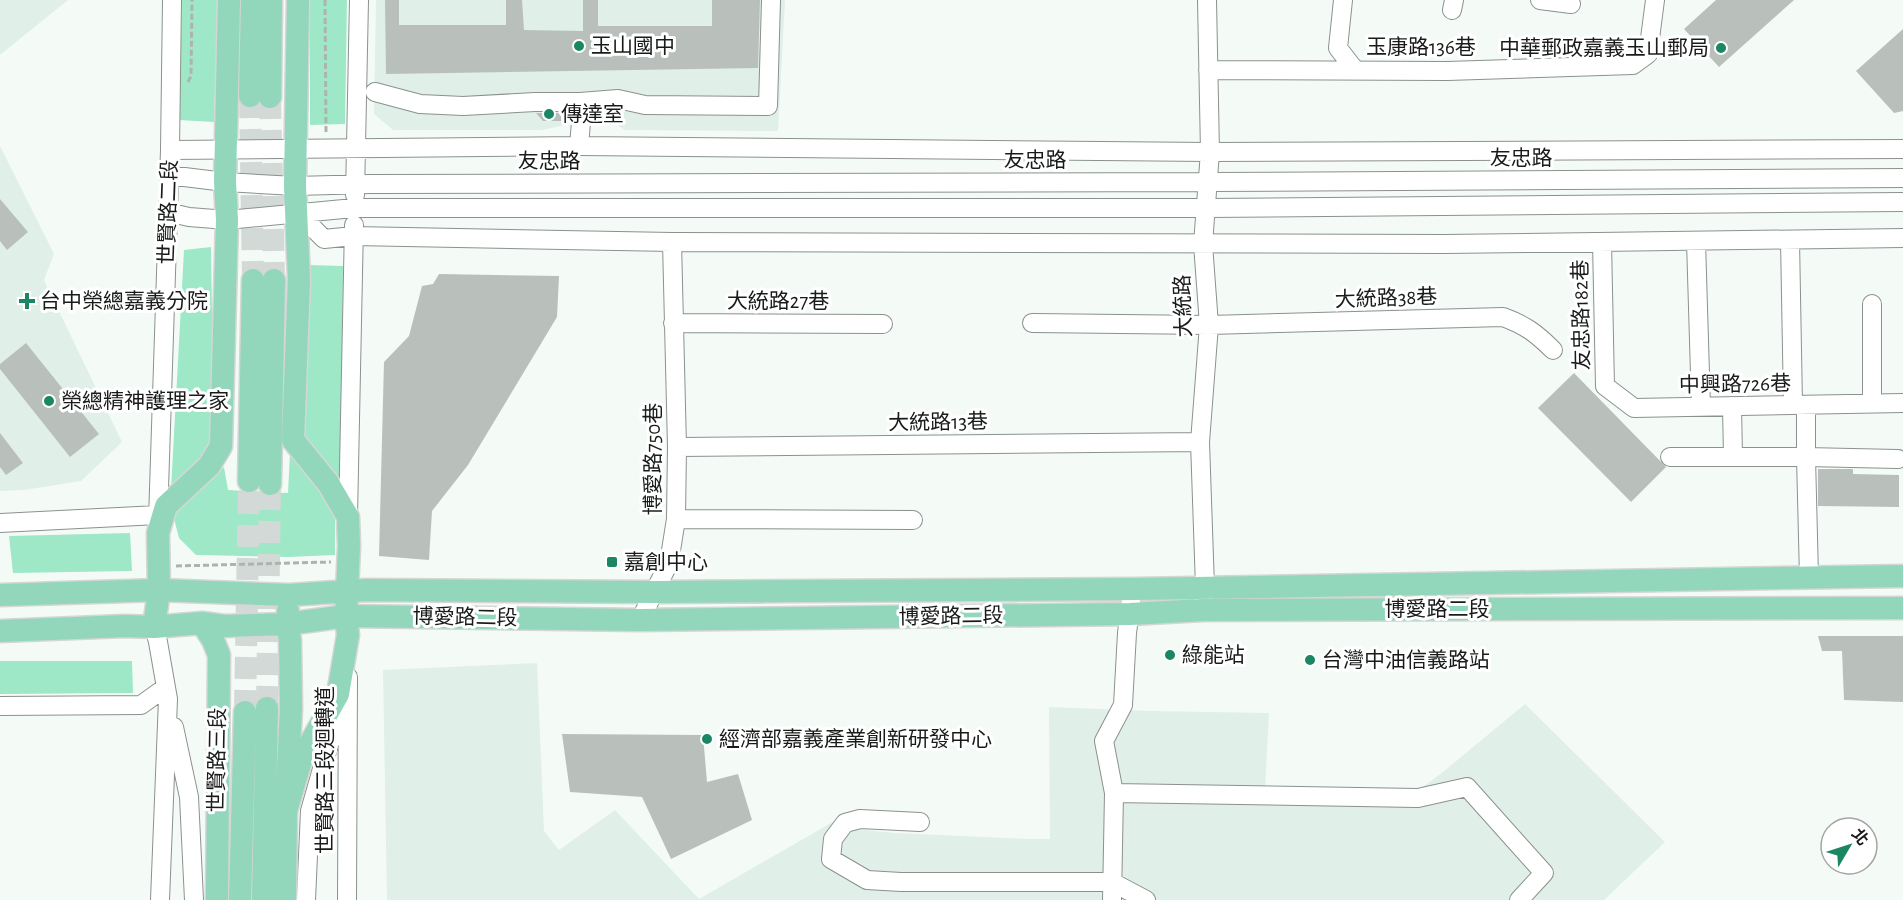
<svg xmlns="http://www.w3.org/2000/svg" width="1903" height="900" viewBox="0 0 1903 900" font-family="'Alegreya Sans','Noto Sans TC',sans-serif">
<rect width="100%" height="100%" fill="#f4fbf7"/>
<path fill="#e0efe8" d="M0,0H68L0,55Z
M376,0H785L778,131L625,130L612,122H581L542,130H393L374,114Z
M0,146L54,254L44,280L122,442L81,481L24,490L0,491Z
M537,663L544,831L559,850L615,810L699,899L850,812L857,829L894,833L1027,839H1050L1049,707L1150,711L1269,713L1265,790L1412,795L1443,772L1525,704L1665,842L1604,900H387L383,670Z"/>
<path fill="#9ee8c8" d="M182,0H218L214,122L179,120Z
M310,0H347L345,124L310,125Z
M211,247L214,445L171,490L184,250Z
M308,265L343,266L341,493L300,439Z
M290,452L335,510V555L288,557L196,555L179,538L172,511L224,467L228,490L288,493Z
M130,533L132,571L13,573L9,536Z
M0,661H132L133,693L0,694Z"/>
<path fill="#b9c0bc" d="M385,0H399V25H506V0H522L524,30L583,31V0H598V26H712V0H760L758,68L386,74Z
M1716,0H1794L1719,67L1684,29Z
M1903,29V111L1894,113L1856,71Z
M536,113H561V121H543Z
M0,199L28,232L7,250L0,241Z
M439,274L559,276L557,317L468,465L432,511L429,560L379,556L384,362L409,336L422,286L433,284Z
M26,343L99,434L70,457L0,369V364Z
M1574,373L1666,467L1631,502L1538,408Z
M0,433L23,463L6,475L0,467Z
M1818,469H1853V474L1899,475V507L1818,506Z
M1818,636H1903V702L1844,700L1842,651H1822Z
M562,734L703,735L707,782L738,774L752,820L671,859L642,797L570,792Z"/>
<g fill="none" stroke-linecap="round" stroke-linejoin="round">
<path stroke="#d3d9d6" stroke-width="22" stroke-dasharray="22 11" stroke-linecap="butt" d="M250,96L253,280
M270,97L274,280
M267,708L270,484
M245,712L249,481"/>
<g stroke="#8b918e" stroke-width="20">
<path id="minor" d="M1343,0L1338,48L1355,70
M1540,0L1571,4
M1452,10L1454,0
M1208,70L1447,71L1633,65L1648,54L1655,0
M375,92L420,104L463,106L535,102H580L581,122L579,146
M580,102L618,99L645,105L768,106L771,0
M170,150L579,146L1210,152L1903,149
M168,175L225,182L295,186L371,184L1208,182L1903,178
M355,195L359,0
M167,212L189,217L227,220L354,208H1206L1903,202
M297,212L324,239L353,236L672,242L1444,244L1903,238
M1790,240L1793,405
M1696,241L1701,407
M1602,242L1605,386L1634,408L1903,403
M1872,304V404
M673,323L883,324
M1032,323L1209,325L1503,317C1525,325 1536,333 1553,350
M1806,405V457L1898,459
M1732,406L1733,456
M677,447L1200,442
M1670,457H1806L1809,577
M348,517L354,225
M676,519L913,520
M158,520L170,150L172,0
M0,523L158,515
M1204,600L1205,587L1200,442L1209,325L1203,244L1210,152L1207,0
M640,620L669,563L676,519L677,447L672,242
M154,627L158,642L168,699L160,900
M0,706L141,705L166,687
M174,727L189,797L194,900
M1114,793L1418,798L1467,787L1544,873L1519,900
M920,822L860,819L845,823L833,839L831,859L867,880L901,882H1112L1146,900
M306,900L310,811L329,744L344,712
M347,900L348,677
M1112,900L1114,793L1104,741L1123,705L1127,633L1131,602"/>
</g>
<g stroke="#d5d6d6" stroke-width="25">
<path id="major" d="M250,96L252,0
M270,97L271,0
M249,481L253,280
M270,484L274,280
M0,595L159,590L289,595L366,590L654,592L1133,589L1903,576
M202,623L213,640L219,655L217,900
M154,627L159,590L158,533L166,506L209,466L221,446L227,220L225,182L229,0
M0,631L125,626L154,627L202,623L224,626L287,624L346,616L640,620L1130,614L1203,610L1903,608
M286,811L301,760L338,694L348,635L346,616L349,546L348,517L328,483L293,440L299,280L295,186L298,0
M240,900L245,712
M263,900L267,708
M285,900L286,811L291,708L290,640L287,624L288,611"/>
</g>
<path stroke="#aeb3b0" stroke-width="3" stroke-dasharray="6 3" stroke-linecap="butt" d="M325,0L326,132
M188,82L191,76L192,0
M176,566L331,562"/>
<use href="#minor" stroke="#fff" stroke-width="18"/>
<use href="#major" stroke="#92d6bc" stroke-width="22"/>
</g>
<g fill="#1a8663" stroke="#fff" stroke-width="2">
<circle cx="579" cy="46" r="6"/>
<circle cx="1721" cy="48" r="6"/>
<circle cx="549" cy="114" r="6"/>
<path d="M24 292h6v6h6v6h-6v6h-6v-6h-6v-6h6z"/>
<circle cx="49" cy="401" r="6"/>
<rect x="606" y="556" width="12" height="12" rx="3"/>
<circle cx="1170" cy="655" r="6"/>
<circle cx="1310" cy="660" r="6"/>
<circle cx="707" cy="739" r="6"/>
</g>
<g text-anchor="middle" stroke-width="6" stroke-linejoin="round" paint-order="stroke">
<g font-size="21" fill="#181b19" stroke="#fff" text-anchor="start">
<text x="591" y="53">玉山國中</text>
<text x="1709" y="55" text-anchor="end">中華郵政嘉義玉山郵局</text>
<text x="561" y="121">傳達室</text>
<text x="40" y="308">台中榮總嘉義分院</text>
<text x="61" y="408">榮總精神護理之家</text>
<text x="624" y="569">嘉創中心</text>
<text x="1182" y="662">綠能站</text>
<text x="1322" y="667">台灣中油信義路站</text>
<text x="719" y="746">經濟部嘉義產業創新研發中心</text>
</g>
<g font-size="21" fill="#181b19" stroke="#fff">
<text x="1421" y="54">玉康路136巷</text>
<text x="1521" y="165">友忠路</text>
<text x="1035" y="167">友忠路</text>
<text x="549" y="168">友忠路</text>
<text transform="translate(168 212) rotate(-88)" y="7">世賢路二段</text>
<text transform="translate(1386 298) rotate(-2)" y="7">大統路38巷</text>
<text x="778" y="308">大統路27巷</text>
<text transform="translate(1183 306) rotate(-92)" y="7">大統路</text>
<text transform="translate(1581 315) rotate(-91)" y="7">友忠路182巷</text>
<text transform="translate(1735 384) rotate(-1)" y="7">中興路726巷</text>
<text transform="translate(938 422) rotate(-1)" y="7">大統路13巷</text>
<text transform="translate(653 459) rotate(-90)" y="7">博愛路750巷</text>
<text x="1437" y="616">博愛路二段</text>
<text transform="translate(951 616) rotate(-1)" y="7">博愛路二段</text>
<text transform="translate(465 617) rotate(1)" y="7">博愛路二段</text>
<text transform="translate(217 760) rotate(-89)" y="7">世賢路三段</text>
<text transform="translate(325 770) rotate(-90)" y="7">世賢路三段迴轉道</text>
</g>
</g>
<g transform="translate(1849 846) rotate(51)"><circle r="28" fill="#ffffff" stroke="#a3a4a3" stroke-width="1.5"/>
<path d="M0-4.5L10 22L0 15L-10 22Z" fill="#1a8663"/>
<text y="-9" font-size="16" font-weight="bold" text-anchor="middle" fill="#181b19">北</text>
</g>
</svg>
